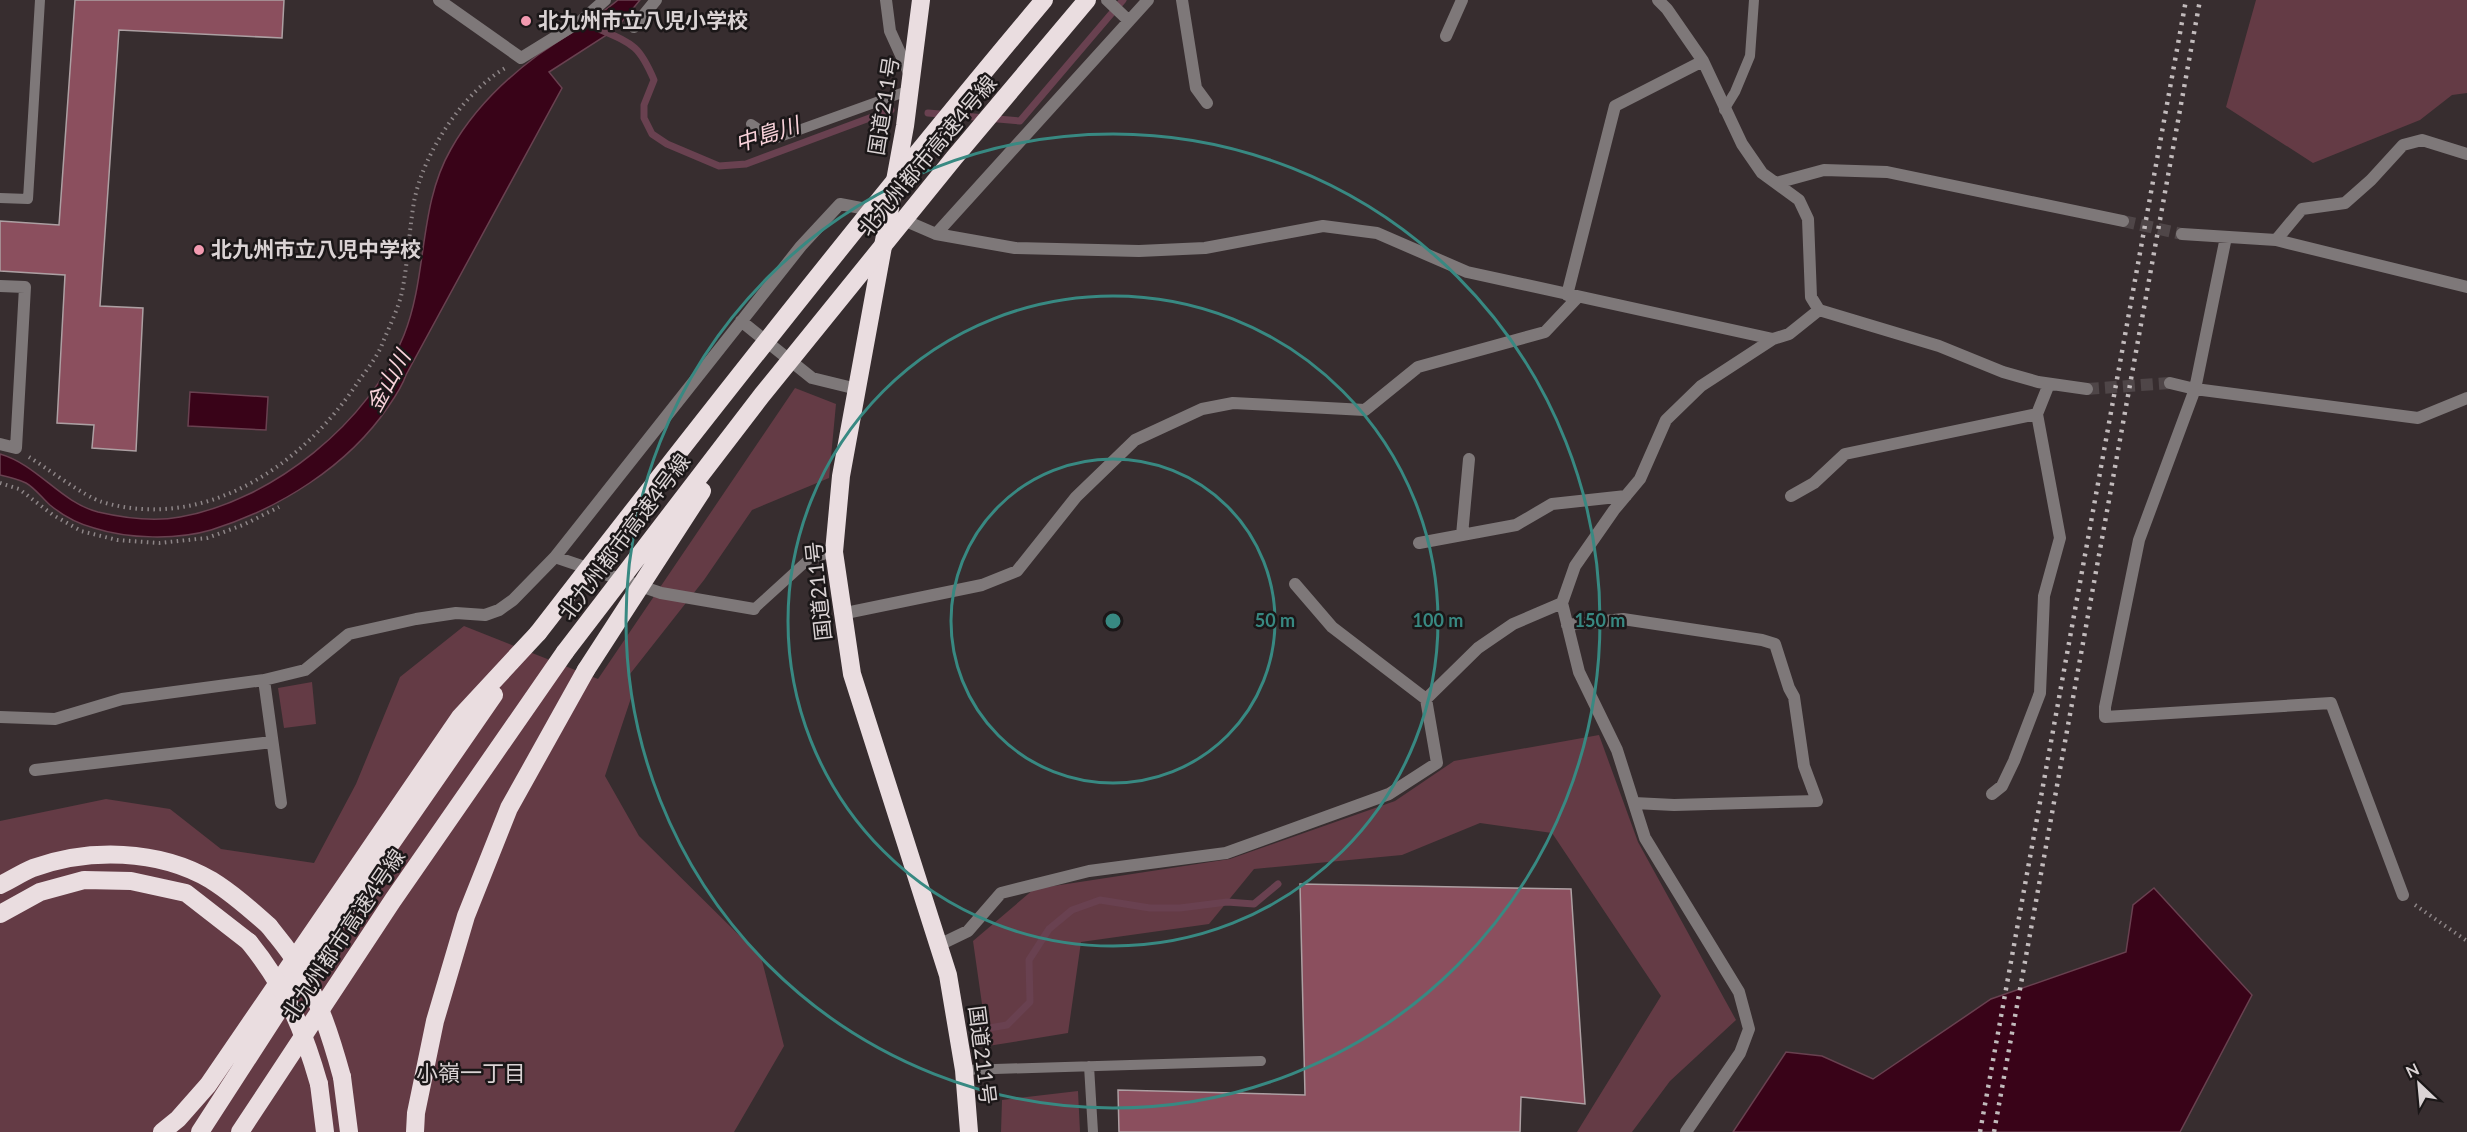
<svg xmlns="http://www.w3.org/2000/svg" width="2467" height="1132" viewBox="0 0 2467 1132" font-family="Lato,'Noto Sans JP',sans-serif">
<rect width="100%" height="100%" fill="#372d2f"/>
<path fill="#643b45" d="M2256,0H2467V93L2452,95L2420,120L2313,163L2226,107Z
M795,388L836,404L829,478L752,510L704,580L630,674L632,695L605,776L639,836L761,957L784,1046L734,1132H0V821L106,799L170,809L221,849L314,863L356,784L400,677L464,626L598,679Z
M312,682L316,724L284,728L278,688Z
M1599,735L1638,842L1736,1020L1670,1081L1632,1132H1577L1661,996L1552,833L1480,823L1402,855L1254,869L1209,924L1081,942L1068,1033L988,1046L973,941L1034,889L1230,859L1395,801L1454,761Z
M1078,1091L1080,1132H1001L1002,1100Z"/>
<path fill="#390318" stroke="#694150" stroke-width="1.5" d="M618,0H640L616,29L549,72L562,88L406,375C402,387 395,397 388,407C348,466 279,509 211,530C177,540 128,539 94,528C79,524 62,515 50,505C42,498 35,488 26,483C18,479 9,477 0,475V454C38,465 60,502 98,512C124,518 154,522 180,517C272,501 370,422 404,335C428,275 418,206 451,149C472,112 504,80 538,55C564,36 593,21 618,0Z
M190,392L268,397L266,430L188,426Z
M2154,888L2252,995L2180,1132H1733L1786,1052L1822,1056L1873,1079L1991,999L2126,952L2133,905Z"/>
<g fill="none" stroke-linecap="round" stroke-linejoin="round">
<path stroke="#694150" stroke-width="7" d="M601,30C634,44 640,47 654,80L644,105V118L652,134L667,144L719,166L746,164L891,110
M928,113L1020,121L1123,0
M983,1029L1007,1025L1030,1002L1029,960L1049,929L1072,910L1100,900L1150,908H1180L1227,902L1254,904L1278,884"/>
</g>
<path fill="#8b4f5e" stroke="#ada0a3" stroke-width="1.5" d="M75,0H284L282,38L119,30L100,306L143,308L136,451L92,448L94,425L57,423L65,275L0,271V221L59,225Z
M1300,884L1571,889L1585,1104L1521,1097L1520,1132H1119L1118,1090L1305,1095Z"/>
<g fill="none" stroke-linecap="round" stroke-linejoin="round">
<path stroke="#4f4648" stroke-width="12" stroke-dasharray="12 6" stroke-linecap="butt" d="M2123,221L2182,234
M2087,389L2170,383"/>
<path stroke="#8e8688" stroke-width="4" stroke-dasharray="1.5 4.5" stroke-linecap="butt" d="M29,457C47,468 85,497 102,502C205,532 301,466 356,385C364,373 375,360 381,347C388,329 398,310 402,292C408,262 409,231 414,202C423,153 464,91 507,67
M0,483L19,489L53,515L81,531L117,540L159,543L207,538L243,525L279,507
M2415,905L2467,941"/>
<path stroke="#7e7879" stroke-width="10" d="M1724,110L1735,92L1750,56L1754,0
M751,124L774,139L910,90
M0,198L28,199L40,0
M754,609L809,559L834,552
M1089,1066L1093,1132
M964,1070L1261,1061"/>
<path stroke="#7e7879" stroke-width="12" d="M439,0L521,58L581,21L605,0
M886,0L890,31L910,75
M1107,0L1129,21
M1182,0L1196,88L1207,103
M1658,0L1667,9L1703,61L1742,144L1762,173L1799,200L1808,219L1811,297L1819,310L1939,346L2003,372L2038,382L2087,389
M634,27L656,0
M1446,36L1462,0
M1776,183L1824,170L1887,172L2123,221
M899,218L936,234L1015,248L1139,251L1205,248L1323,226L1377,233L1467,272L1773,339
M936,234L1148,0
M2182,234L2276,240L2467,287
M2226,237L2195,389L2139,540L2105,707V717L2331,703L2403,895
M2276,240L2302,209L2345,203L2371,180L2403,145L2422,140L2467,154
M0,286L25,287L16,448L0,444
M1567,295L1615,106L1703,61
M741,321L812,378L857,389
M2170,383L2195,389L2418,418L2467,398
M1791,496L1814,483L1845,454L2037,414
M1462,535L1469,459
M1419,543L1516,525L1552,504L1626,496
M555,557L661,593L754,609
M841,614L982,585L1017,571L1076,497L1135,440L1202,409L1233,403L1365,410L1418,367L1545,332L1578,297
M1567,625L1623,619L1762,640L1775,644L1789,688L1794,697L1804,766L1817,801L1674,805L1634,803
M264,680L281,803
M1426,699L1478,648L1513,624L1562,603
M0,717L55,719L122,699L264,680L305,670L349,634L416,619L456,613L485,615L499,610L513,600L555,557L801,246L840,204L877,211
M35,770L272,742
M1992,794L2002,786L2014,761L2040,693L2044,596L2060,538L2037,414L2049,384
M939,945L968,931L1001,893L1089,871L1226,853L1389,794L1437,763L1426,699L1332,627L1295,584
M1686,1132L1740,1053L1749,1029L1739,992L1645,838L1617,750L1579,672L1562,603L1575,566L1614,510L1640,479L1666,420L1701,386L1773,339L1789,334L1819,310"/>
<path stroke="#eadde0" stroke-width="18" d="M921,0L905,126L841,476L834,552L852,674L948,975L964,1070L969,1132
M0,885C11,880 21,873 33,868C89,848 158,849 211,880C232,893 250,909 269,926
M0,914L40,892L84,880L131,881L186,893L249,942
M342,1077L349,1132
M319,1084L325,1132
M162,1132L178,1119L208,1085L460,717L538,633
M200,1132L323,942L494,695
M240,1132L393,900L565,652
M415,1132L416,1113L435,1021L466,916L509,808L586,670"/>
<path stroke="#c2bbbc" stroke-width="4.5" stroke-dasharray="3 6" stroke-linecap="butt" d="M1980,1132L2186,0
M1994,1132L2200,0"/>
<path stroke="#eadde0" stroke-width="18" d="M538,633C704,419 870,207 1044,0
M565,652L762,395L954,158L1087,0
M586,670L702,491
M269,926C278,938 289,950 297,964C319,999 331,1037 342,1077
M249,942C286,988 303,1028 319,1084"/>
</g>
<g fill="none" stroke="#388982" stroke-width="3">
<circle cx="1113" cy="621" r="162"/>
<circle cx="1113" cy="621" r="325"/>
<circle cx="1113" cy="621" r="487"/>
</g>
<g fill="#f29ab0" stroke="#1b1718" stroke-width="2">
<circle cx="526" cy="21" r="6"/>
<circle cx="199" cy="250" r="6"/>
</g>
<g text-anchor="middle" stroke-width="5" stroke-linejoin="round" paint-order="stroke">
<g font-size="21" font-weight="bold" fill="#dad3d4" stroke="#1b1718" text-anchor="start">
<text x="538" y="28">北九州市立八児小学校</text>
<text x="211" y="257">北九州市立八児中学校</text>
</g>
<g font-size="21" fill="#dad3d4" stroke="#1b1718">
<text transform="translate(884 106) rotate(-81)" y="7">国道211号</text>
<text transform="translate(928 156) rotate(-50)" y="7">北九州都市高速4号線</text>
<text transform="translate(625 537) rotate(-53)" y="7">北九州都市高速4号線</text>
<text transform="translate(819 591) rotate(-96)" y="7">国道211号</text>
<text transform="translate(344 935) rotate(-56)" y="7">北九州都市高速4号線</text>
<text transform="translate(982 1055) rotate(83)" y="7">国道211号</text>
</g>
<g font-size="22" font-style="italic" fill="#fad3db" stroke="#1b1718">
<text transform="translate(767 134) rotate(-18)" y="8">中島川</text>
<text transform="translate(388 381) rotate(-61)" y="8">金山川</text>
</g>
<g font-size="22" fill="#dad3d4" stroke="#1b1718">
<text x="471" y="1081">小嶺一丁目</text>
</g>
</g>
<circle cx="1113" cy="621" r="9" fill="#388982" stroke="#1b1718" stroke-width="3"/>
<g font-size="18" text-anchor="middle" font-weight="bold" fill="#388982" stroke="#1b1718" stroke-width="5" stroke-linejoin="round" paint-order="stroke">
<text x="1275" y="627">50 m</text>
<text x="1438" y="627">100 m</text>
<text x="1600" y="627">150 m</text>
</g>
<g transform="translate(2419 1084) rotate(334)" stroke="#1b1718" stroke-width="4.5" paint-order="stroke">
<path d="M0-4.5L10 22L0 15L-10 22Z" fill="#dad3d4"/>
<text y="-9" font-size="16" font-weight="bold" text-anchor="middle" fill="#dad3d4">N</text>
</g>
</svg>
